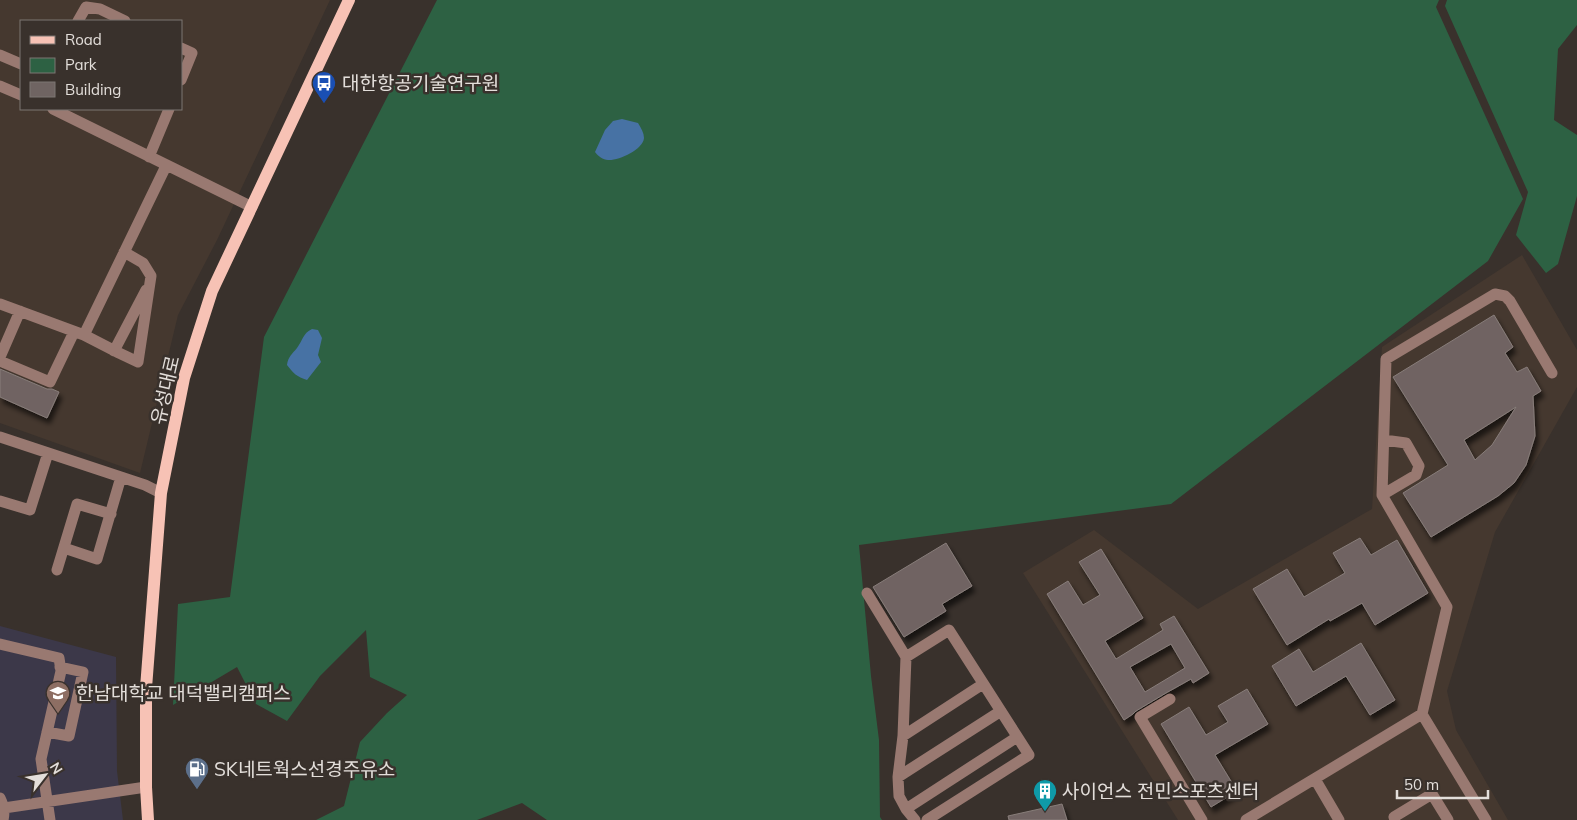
<svg xmlns="http://www.w3.org/2000/svg" width="1577" height="820" viewBox="0 0 1577 820" font-family="Mulish,'Noto Sans KR',sans-serif">
<defs>
<filter id="shadow"><feDropShadow dx="3" dy="5.5" stdDeviation="2.5" flood-color="#0009"/></filter>
</defs>
<rect width="100%" height="100%" fill="#39312c"/>
<path fill="#45382f" fill-rule="evenodd" d="M0,0H330L217,240L178,315L140,473L0,423ZM21,21H181V109H21Z
M1522,255L1577,350V387L1495,532L1447,691L1456,730L1508,820H1178L1023,573L1094,530L1198,609L1372,509L1382,347Z"/>
<path fill="#3c3849" d="M0,626L116,657L117,771L123,820H0Z"/>
<path fill="#2d6143" d="M437,0H1439L1436,7L1523,199L1488,261L1171,504L859,545L871,676L879,740L880,817L882,820H547L522,803L477,820H316L344,806L360,742L387,713L407,695L370,677L366,630L320,676L287,721L256,704L237,667L173,705L178,604L230,597L264,337Z
M1447,0H1577V25L1558,49L1554,120L1577,135V196L1558,264L1546,273L1516,235L1528,192L1445,6Z"/>
<path fill="#4772a4" d="M622,119L638,123C641,128 644,133 644,138C643,150 618,161 608,160C603,160 598,156 595,152L605,130L613,121Z
M312,329L318,330L322,338L318,355L321,362L307,380C297,377 293,373 287,365C288,357 292,354 297,348C303,340 303,333 312,329Z"/>
<path fill="#6f6462" stroke="#887d7a" fill-rule="evenodd" filter="url(#shadow)" d="M1494,315L1513,347L1505,353L1517,372L1527,367L1541,391L1533,396L1535,436L1526,465L1514,483L1498,496L1431,537L1403,493L1448,465L1393,377ZM1516,407L1492,445L1475,460L1464,440Z
M0,369L47,389H52L59,392L47,418L0,397Z
M1360,538L1371,555L1397,540L1428,593L1375,625L1362,603L1330,621L1329,619L1287,645L1253,589L1287,569L1304,597L1345,573L1333,553Z
M946,543L972,586L942,604L946,611L904,637L873,587Z
M1101,549L1143,618L1105,641L1116,659L1163,630L1160,624L1174,616L1209,673L1193,683L1191,679L1166,693L1136,711L1133,714L1124,720L1047,594L1068,581L1083,605L1100,595L1079,562ZM1171,644L1185,668L1145,692L1130,667Z
M1361,643L1395,700L1370,715L1346,676L1296,706L1272,666L1299,649L1313,672Z
M1247,689L1268,724L1215,755L1237,791L1211,807L1161,724L1189,707L1206,735L1228,722L1218,706Z
M1062,804L1067,820H1009L1008,816Z"/>
<g fill="none" stroke-linecap="round" stroke-linejoin="round">
<path stroke="#997971" stroke-width="11" d="M78,21L86,7L100,9L125,21
M181,48L192,53L181,80
M0,55L21,64
M0,86L21,95
M53,109L252,207
M149,157L169,109
M0,304L84,335L166,166
M84,335L119,353L138,362L151,276L143,263L124,252
M114,351L146,290
M0,357L20,311
M0,361L50,382L74,332
M0,437L145,485L161,493
M1382,495L1416,475L1419,466L1406,443L1384,440
M0,501L30,510L48,453
M64,548L97,559L121,477
M57,570L77,504L111,514
M867,593L906,657L903,736L898,777L899,796L906,809L915,820
M0,644L59,658L61,671L41,759L50,820
M906,657L949,630L1029,755L927,820
M1170,699L1140,717L1202,820
M47,732L69,736L83,672L60,667
M903,736L983,684
M898,777L1001,711
M1315,779L1339,820
M0,798C4,806 5,812 3,820
M4,808L146,787
M906,809L1017,737
M1246,820L1422,714
M1395,820L1394,817L1432,794L1448,820
M1486,820L1422,714L1447,607L1382,495L1386,359L1495,294L1505,296L1510,301L1552,373"/>
<path stroke="#f7c2b5" stroke-width="12" d="M148,820L146,787V688L161,493L184,378L212,291L349,0"/>
</g>
<defs>
<g id="bus-pin" transform="scale(1.25)"><path d="M0 17L-7.5 6A9.5 9.5 0 1 1 7.5 6Z" fill="#1a4fb4" stroke="#39312c"/><path d="M-5-6H5V4H4V6H2V4H-2V6H-4V4H-5ZM-3.5-4V0h7V-4ZM-3.5 1.2v1.5H-2V1.2ZM2 1.2v1.5H3.5V1.2Z" fill="#fff"/></g>
<g id="university-pin" transform="scale(1.25)"><path d="M0 17L-7.5 6A9.5 9.5 0 1 1 7.5 6Z" fill="#8d6e63" stroke="#39312c"/><path d="M0-5L7-2L0 1L-7-2ZM-4 1L0 2.5L4 1V4Q0 6-4 4Z" fill="#fff"/></g>
<g id="fuel-pin" transform="scale(1.25)"><path d="M0 17L-7.5 6A9.5 9.5 0 1 1 7.5 6Z" fill="#5c6f8a" stroke="#39312c"/><path d="M-5.5-6h7V0h2V4h1.3V-2.5L3-4.5l.8-.8L6-3V5H2.5V1h-1V6h-7ZM-4.2-4.7v3.2H.2V-4.7Z" fill="#fff"/></g>
<g id="building-pin" transform="scale(1.25)"><path d="M0 17L-7.5 6A9.5 9.5 0 1 1 7.5 6Z" fill="#0f9aa8" stroke="#39312c"/><path d="M-4-6H4V6H1V3H-1V6H-4ZM-2.5-4.3h1.7v1.8h-1.7ZM.8-4.3h1.7v1.8H.8ZM-2.5-1h1.7V.8h-1.7ZM.8-1h1.7V.8H.8Z" fill="#fff"/></g>
</defs>
<g fill-rule="evenodd">
<use href="#bus-pin" x="324" y="83"/>
<use href="#university-pin" x="58" y="693"/>
<use href="#fuel-pin" x="197" y="769"/>
<use href="#building-pin" x="1045" y="791"/>
</g>
<g text-anchor="middle" stroke-width="5" stroke-linejoin="round" paint-order="stroke">
<g font-size="19" fill="#e3deda" stroke="#39312c" text-anchor="start">
<text x="342" y="90">대한항공기술연구원</text>
<text x="76" y="700">한남대학교 대덕밸리캠퍼스</text>
<text x="214" y="776">SK네트웍스선경주유소</text>
<text x="1062" y="798">사이언스 전민스포츠센터</text>
</g>
<g font-size="19" fill="#e3deda" stroke="#39312c">
<text transform="translate(165 390) rotate(-77)" y="7">유성대로</text>
</g>
</g>
<rect x="20" y="20" width="162" height="90" fill="#39312c" stroke="#7d7672"/>
<rect x="30" y="36" width="25" height="8" fill="#f7c2b5" stroke="#7d7672"/>
<text x="65" y="45" font-size="15" fill="#e3deda">Road</text>
<rect x="30" y="58" width="25" height="15" fill="#2d6143" stroke="#7d7672"/>
<text x="65" y="70" font-size="15" fill="#e3deda">Park</text>
<rect x="30" y="82" width="25" height="15" fill="#6f6462" stroke="#7d7672"/>
<text x="65" y="95" font-size="15" fill="#e3deda">Building</text>
<g transform="translate(45 775) rotate(59)" stroke="#39312c" stroke-width="4" paint-order="stroke">
<path d="M0-4L9 19L0 12L-9 19Z" fill="#e3deda"/>
<text y="-8" font-size="14" font-weight="bold" text-anchor="middle" fill="#e3deda">N</text>
</g>
<path d="M1397 790v8h91v-8" fill="none" stroke="#e3deda" stroke-width="2.5"/>
<text x="1404" y="790" font-size="15" fill="#e3deda" stroke="#39312c" stroke-width="4" paint-order="stroke">50 m</text>
</svg>
